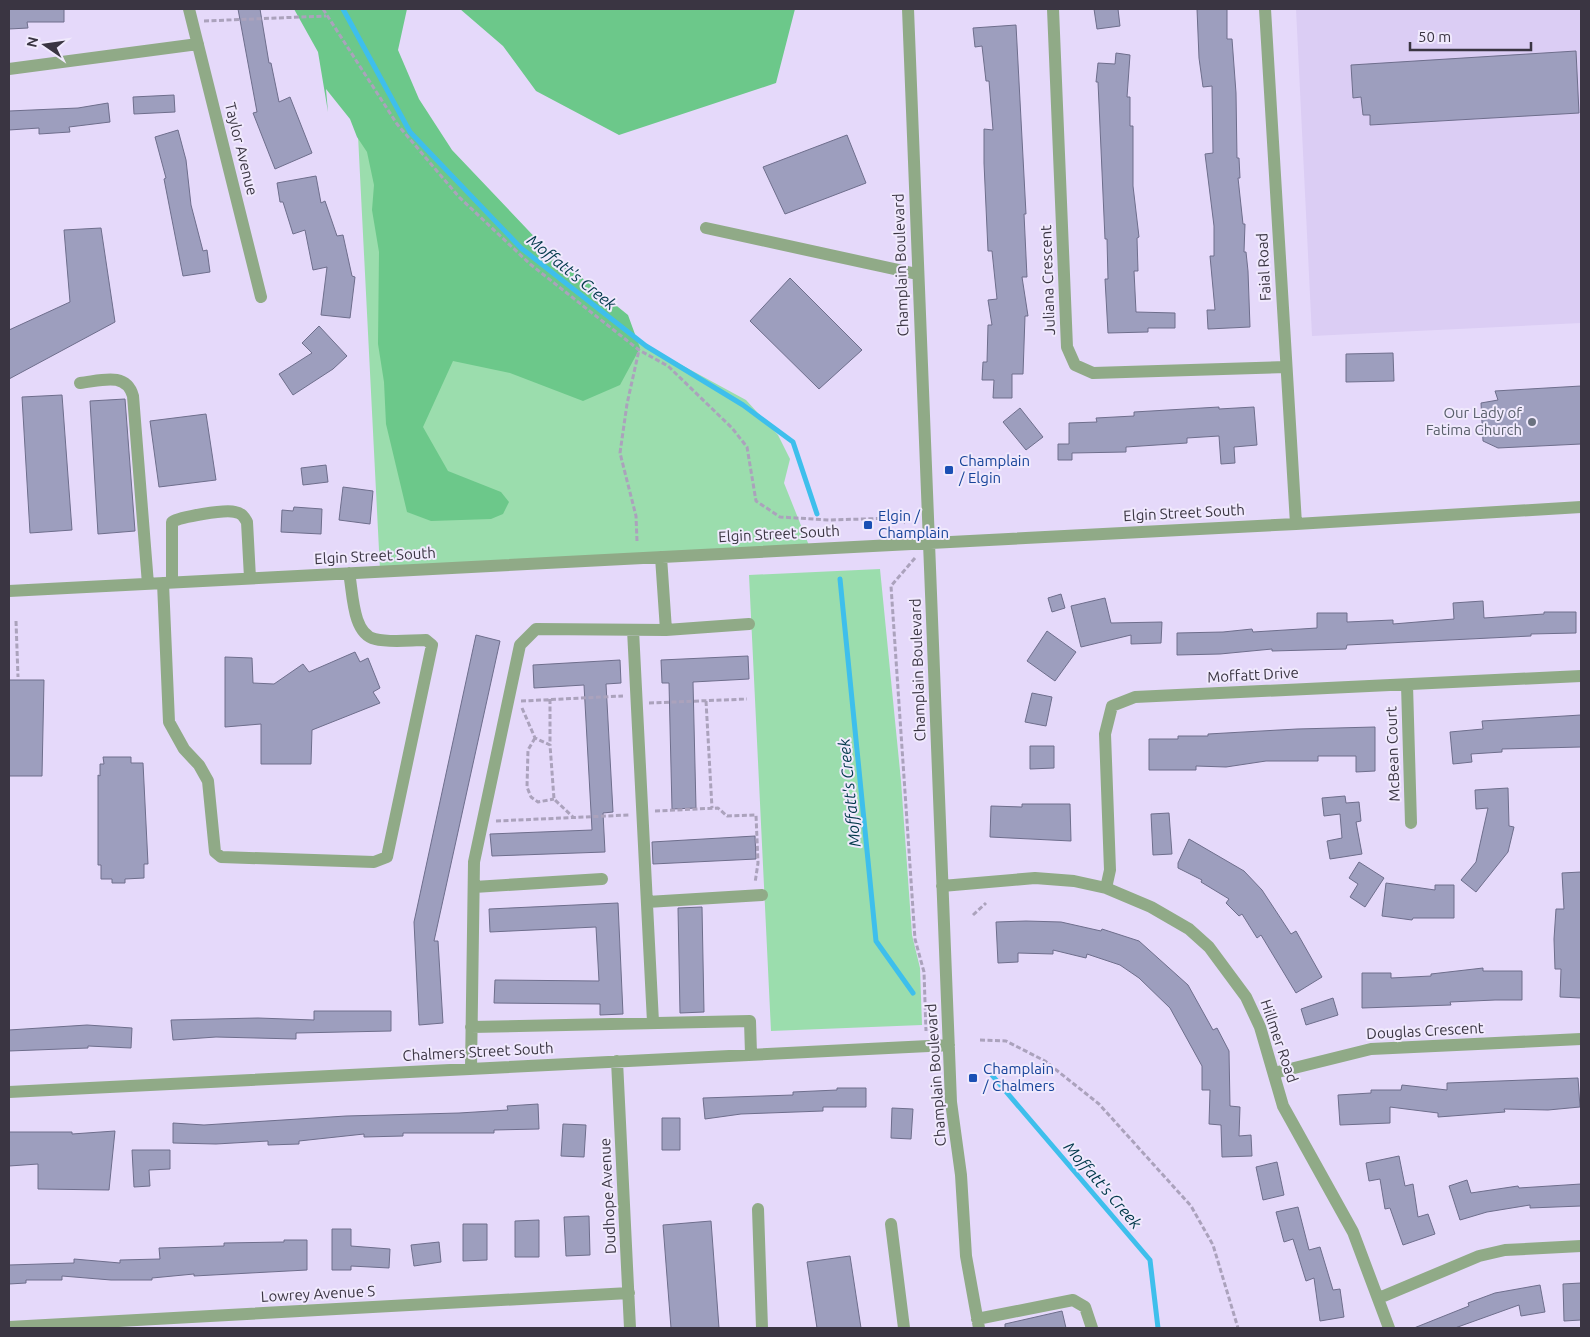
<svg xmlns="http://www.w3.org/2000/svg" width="1590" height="1337" viewBox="0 0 1590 1337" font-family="Ubuntu,sans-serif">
<rect width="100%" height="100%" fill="#e5d9fa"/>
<path fill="#dbcdf4" d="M1296,9H1581V323L1312,336Z"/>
<path fill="#9bddad" d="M355,76L516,242L654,350L746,400L778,435L790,459L784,483L810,548L380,570Z
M880,569L901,781L912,935L920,968L922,1025L771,1031L749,575Z"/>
<path fill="#6cc88a" d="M294,9H407L398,50L419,99L452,150L545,248L628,315L640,348L620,385L583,401L510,373L453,361L423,427L448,471L501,492L509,502L503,514L491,519L431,521L407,512L386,424L384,382L378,344L379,252L372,210L374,185L367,152L357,137L350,119L326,89L328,112L318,52Z
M460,9H795L776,83L619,135L536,91L503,46Z"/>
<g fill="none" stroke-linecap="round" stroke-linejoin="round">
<path stroke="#3ebfec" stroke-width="5" d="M343,9L410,132L521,248L646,346L743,405L793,442L817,514
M840,579L876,941L913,993
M991,1074L1150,1260L1158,1328"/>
</g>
<path fill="#9d9ebe" stroke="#6e6e8c" d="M9,9H64V22H27L28,28L9,29Z
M238,9H260L269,63H271L279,102L290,97L312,153L275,169L253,113L257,112Z
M1094,9H1118L1120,26L1097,29Z
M1197,9H1227V39H1232L1236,93L1237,158H1239L1240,178H1238L1243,224H1245L1244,252H1246L1248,271L1250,327L1208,329L1207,310H1215L1210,256H1214V226L1205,154L1213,153L1212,86L1203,87L1199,58Z
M1016,25L1026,214H1024L1027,277H1022L1028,316H1025L1023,374H1012V398H993L994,380H982L983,362H987L988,325H992L988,300L997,299L992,251H988L984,163V129L993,130L989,81H986L982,46L975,47L973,28Z
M1576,51L1579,113L1370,125V115H1363L1361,97L1353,98L1351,65Z
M1116,53L1130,55L1127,97H1130V126H1133V186L1139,237L1137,238L1138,271H1134L1136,312L1175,313V328H1148V332L1108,333L1105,279H1108L1107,239H1105L1098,82H1096L1098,63L1115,64Z
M174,95L175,112L134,114L133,97Z
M108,103L110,122L69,127L70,132L39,134V128L9,130V111L78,108Z
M178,130L186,160L191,205L203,251L207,250L210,272L183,276L164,179L166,178L155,137Z
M847,135L866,183L785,214L763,167Z
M316,176L321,203L325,201L337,236L343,235L352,276L355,277L350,318L321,315L327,267L313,270L305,230L293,234L283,202H280L277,183Z
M101,228L115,322L9,379V330L70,302L64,230Z
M790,278L862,350L819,389L750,321Z
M319,326L347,356L333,369L293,395L279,374L312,353L302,343Z
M1393,353L1394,381L1346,382V354Z
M1581,386V444L1498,448L1483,441L1481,403L1498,400L1495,391Z
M62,395L72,530L30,533L22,397Z
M125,399L135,531L98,534L90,401Z
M1219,407V409L1254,407L1257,445L1234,447L1235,463L1221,464L1219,436L1187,438V443L1126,447V452L1072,453V460H1058V444H1069V423L1097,422L1096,418L1134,416V412Z
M1020,408L1043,437L1026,450L1003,422Z
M206,414L216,480L159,487L150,421Z
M326,465L328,482L303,485L301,468Z
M343,487L373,491L370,524L339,520Z
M294,507L322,509L321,534L281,532L282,510L293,511Z
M1061,594L1065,608L1052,612L1048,598Z
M1105,598L1111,623L1162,622L1161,643L1131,644V635L1081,647L1071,606Z
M1483,601L1484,618L1544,614V612H1576V633L1531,634V636L1347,645L1346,649L1272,651V649L1220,654L1177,655V633L1223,632L1252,629L1253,632L1317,628V613H1347V622L1393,620V624L1454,619L1453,603Z
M1047,631L1076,652L1055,681L1027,661Z
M476,635L500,641L434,941H438L443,1023L419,1025L414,922Z
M355,652L360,662L368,658L380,688L373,692L380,703L312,730L311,764H261V724L225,727V657L252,658L253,683L274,684L303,664L309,672Z
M748,656L749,679L693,682L696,808L672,809L669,683H662L661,660Z
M620,660L621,683L606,684L613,812L603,813L605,852L492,856L490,834L592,830L584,685L534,688L533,665Z
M9,680H44L42,776H9Z
M1032,693L1052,697L1046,726L1025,722Z
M1581,715V747L1502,749V752L1471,754L1472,762L1453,764L1450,732L1483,729L1482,721Z
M1375,727V771L1356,772V756H1318V761H1266L1226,767L1196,766V770H1149V739H1178V736H1208V734L1297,729Z
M1030,746H1054V768L1030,769Z
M103,757H131V763H143L148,864H144V878L125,879V883H112V879H101V865H98V775L100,776V764H104Z
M1508,788L1509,826L1514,827L1508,852L1476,892L1461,880L1476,862L1488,808L1476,809L1475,790Z
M1345,796L1346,803L1359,802L1361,821L1356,822L1362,854L1330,859L1327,841L1342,838L1340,814L1324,816L1322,798Z
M1022,804H1070L1071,841L990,837L991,806L1022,807Z
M1169,813L1172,854L1153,855L1151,814Z
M755,836L756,859L653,864L652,842Z
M1189,839L1244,871L1262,890L1291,934L1296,931L1322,977L1296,993L1261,935L1257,938L1242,914L1239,916L1226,903L1229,899L1201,882L1202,880L1178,868V863Z
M1359,862L1384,878L1365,907L1350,897L1358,884L1349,878Z
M1581,872V998L1560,997L1561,969H1555L1554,939L1556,909H1564L1562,873Z
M1386,883L1435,890V885H1454V918H1413L1412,920L1382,916Z
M618,903L623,1014L600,1015V1004L494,1003L495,980L599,981L596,927L490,932L489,909Z
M702,907L704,1012L680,1013L678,908Z
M1026,921L1061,922L1101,931L1102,929L1139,941L1188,985L1213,1030L1217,1028L1229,1051L1230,1106L1240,1107L1239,1136L1251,1135L1252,1156L1222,1157L1221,1125L1209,1124L1210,1090H1202V1066L1170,1008L1139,978L1120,965L1087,954L1086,958L1053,950V954L1018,953V962L998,963L996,922Z
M1483,968V971H1522V1000H1495L1450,1002L1451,1005L1362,1008V973H1391V978L1431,976V974Z
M1333,998L1338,1015L1306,1025L1301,1009Z
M314,1011H391V1031L296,1033V1039L216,1037L173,1040L171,1020L258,1018L314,1020Z
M87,1025L132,1028L131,1048L88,1046V1048L9,1051V1030Z
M1578,1078L1580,1107L1548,1110L1504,1109L1505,1112L1438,1117V1113L1390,1107V1123L1340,1125L1338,1095L1371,1093V1090H1401L1402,1085L1447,1090V1083Z
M837,1088H866V1107H823V1111L741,1114L705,1119L703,1098L793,1095V1092L837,1090Z
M538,1104L539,1129L494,1130V1133H403V1136L364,1137V1134L299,1141V1144L268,1145V1141L216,1144L173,1143V1123L204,1125L346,1116L459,1113L508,1110L507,1106Z
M892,1108L913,1109L911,1139L891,1138Z
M662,1118H680V1150H662Z
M563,1124L586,1125L584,1157L561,1156Z
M115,1131L109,1190L38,1189V1164L9,1166V1132H72V1134Z
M132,1150H170V1169L149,1170L150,1186L134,1187Z
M1399,1156L1405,1186L1413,1184L1418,1217L1428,1214L1435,1234L1403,1245L1390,1208L1385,1209L1380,1179L1369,1181L1366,1163Z
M1277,1162L1284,1195L1263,1200L1256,1167Z
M1467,1180L1471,1193L1518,1186L1519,1188L1581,1184V1206L1530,1208V1205L1487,1212L1460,1220L1449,1186Z
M1298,1207L1309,1250L1320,1247L1333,1290L1340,1289L1344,1317L1320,1321L1314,1278L1306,1281L1293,1239L1284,1242L1276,1212Z
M589,1216L590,1255L566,1256L564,1217Z
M539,1220V1257H515V1221Z
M711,1221L719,1328H671L663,1225Z
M463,1224H487V1260L463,1261Z
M332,1229H351V1246L390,1249L389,1268L351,1266V1270H332Z
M284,1240H307V1270L194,1276V1274L152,1278V1280H111L62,1276V1280H26V1283L9,1284V1265L74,1263V1259L120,1263V1260L160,1259L159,1248L224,1246V1243L284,1242Z
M439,1242L441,1262L414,1266L411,1245Z
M850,1256L861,1328H817L807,1262Z
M1581,1283V1320L1564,1321L1563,1284Z
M1540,1285L1545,1312L1521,1316L1519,1305L1455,1328H1414L1469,1306L1468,1303L1495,1293Z
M1062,1311L1066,1328H1005V1324Z"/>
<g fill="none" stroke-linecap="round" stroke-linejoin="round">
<path stroke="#aba2bc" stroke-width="3" stroke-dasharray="5 2.5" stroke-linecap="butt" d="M323,9L397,124L459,197L530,264L639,350L668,366L732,428L747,447L756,501L780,517L829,520L897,518L905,523
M204,21L326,16
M637,541L636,516L620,453L627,404L639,350
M915,558L891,586L915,939L924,972L926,1031
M16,621L18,677
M550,699V745
M521,701L623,696
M706,701L712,808
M649,703L747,699
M522,708L535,738L550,745L554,799L574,818
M535,738L528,750L527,787L531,797L538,802L554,799
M655,811L718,808L727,816L756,815L758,863L755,883
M496,821L629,815
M973,915L986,903
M980,1040L1006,1041L1045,1061L1099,1104L1191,1206L1213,1245L1238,1328"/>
<path stroke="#90aa87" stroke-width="12" d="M189,9L261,297
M908,9L951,1102L961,1175L966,1256L979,1328
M1053,9L1067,347L1075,365L1093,373L1286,367
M1265,9L1296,524
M9,69L198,44
M706,228L917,274
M80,383C100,381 126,371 133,396L148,584
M172,582V522C180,517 225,509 235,512C242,513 244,517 247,522L250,578
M163,583L169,722L184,749L199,765L208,781L215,852L221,857L374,862L387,857L432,645L426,640C411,640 390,643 375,639C352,634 353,592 349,573
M9,591L1296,524L1581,507
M633,630L653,1022
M666,630L749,624
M1407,685L1411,823
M942,886L1035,878L1074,881L1106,888L1151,907L1189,929L1209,947L1246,997L1260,1027L1283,1106L1353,1232L1389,1328
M474,887L602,879
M1106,888L1110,870L1105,734L1112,706L1135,697L1581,676
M647,902L762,895
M471,1027L750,1021L751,1054
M617,1061L630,1328
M471,1069L474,862L520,645L536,629L666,630L661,557
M1274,1073L1371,1049L1581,1039
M9,1092L949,1045
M758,1209L762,1328
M891,1224L904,1328
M1379,1298L1479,1256L1505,1250L1581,1246
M977,1319L1073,1300L1085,1307L1092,1328
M9,1327L629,1293"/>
</g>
<circle fill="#6b7280" stroke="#f0e9fd" stroke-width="2" cx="1532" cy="422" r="5"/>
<g fill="#1a4fb4" stroke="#f0e9fd" stroke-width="2">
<rect x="944" y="465" width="10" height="10" rx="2.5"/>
<rect x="863" y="520" width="10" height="10" rx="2.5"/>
<rect x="968" y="1073" width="10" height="10" rx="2.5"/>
</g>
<g text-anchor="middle" stroke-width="4" stroke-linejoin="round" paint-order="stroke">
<g font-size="15" fill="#3a3542" stroke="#f0e9fd">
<text transform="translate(241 149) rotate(76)" y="5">Taylor Avenue</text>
<text transform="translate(901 265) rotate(-92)" y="5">Champlain Boulevard</text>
<text transform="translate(1264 267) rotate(-93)" y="5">Faial Road</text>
<text transform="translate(1048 280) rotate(-92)" y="5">Juliana Crescent</text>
<text transform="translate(1184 513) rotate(-3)" y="5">Elgin Street South</text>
<text transform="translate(779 534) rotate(-3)" y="5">Elgin Street South</text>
<text transform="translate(375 556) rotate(-3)" y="5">Elgin Street South</text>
<text transform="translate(918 670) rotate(-92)" y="5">Champlain Boulevard</text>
<text transform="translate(1253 675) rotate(-3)" y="5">Moffatt Drive</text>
<text transform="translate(1393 754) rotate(-92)" y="5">McBean Court</text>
<text transform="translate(1425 1031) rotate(-3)" y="5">Douglas Crescent</text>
<text transform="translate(1279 1041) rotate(71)" y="5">Hillmer Road</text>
<text transform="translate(478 1052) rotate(-3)" y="5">Chalmers Street South</text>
<text transform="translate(936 1075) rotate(-94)" y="5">Champlain Boulevard</text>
<text transform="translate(608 1196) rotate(-93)" y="5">Dudhope Avenue</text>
<text transform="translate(318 1294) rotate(-3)" y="5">Lowrey Avenue S</text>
</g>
<g font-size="15" fill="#5b616d" stroke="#f0e9fd" text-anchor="end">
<text x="1522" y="418">Our Lady of<tspan x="1522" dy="17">Fatima Church</tspan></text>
</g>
<g font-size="15" fill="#164399" stroke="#f0e9fd" text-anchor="start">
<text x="959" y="466">Champlain<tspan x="959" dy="17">/ Elgin</tspan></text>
<text x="878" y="521">Elgin /<tspan x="878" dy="17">Champlain</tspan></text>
<text x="983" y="1074">Champlain<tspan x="983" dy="17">/ Chalmers</tspan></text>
</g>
<g font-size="16" font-style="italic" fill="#00384a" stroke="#f0e9fd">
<text transform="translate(572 272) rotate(39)" y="6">Moffatt's Creek</text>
<text transform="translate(849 793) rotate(-96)" y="6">Moffatt's Creek</text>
<text transform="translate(1103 1185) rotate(49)" y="6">Moffatt's Creek</text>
</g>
</g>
<rect width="1590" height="1337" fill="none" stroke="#3a3542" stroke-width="20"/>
<g transform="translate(45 45) rotate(283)" stroke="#f0e9fd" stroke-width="4" paint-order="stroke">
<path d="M0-4L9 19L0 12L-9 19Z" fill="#3a3542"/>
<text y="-8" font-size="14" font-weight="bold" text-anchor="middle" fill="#3a3542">N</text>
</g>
<path d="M1410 42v8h121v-8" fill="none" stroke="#3a3542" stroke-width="2.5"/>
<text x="1418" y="42" font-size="15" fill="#3a3542" stroke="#f0e9fd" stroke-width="4" paint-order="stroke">50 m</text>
</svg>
